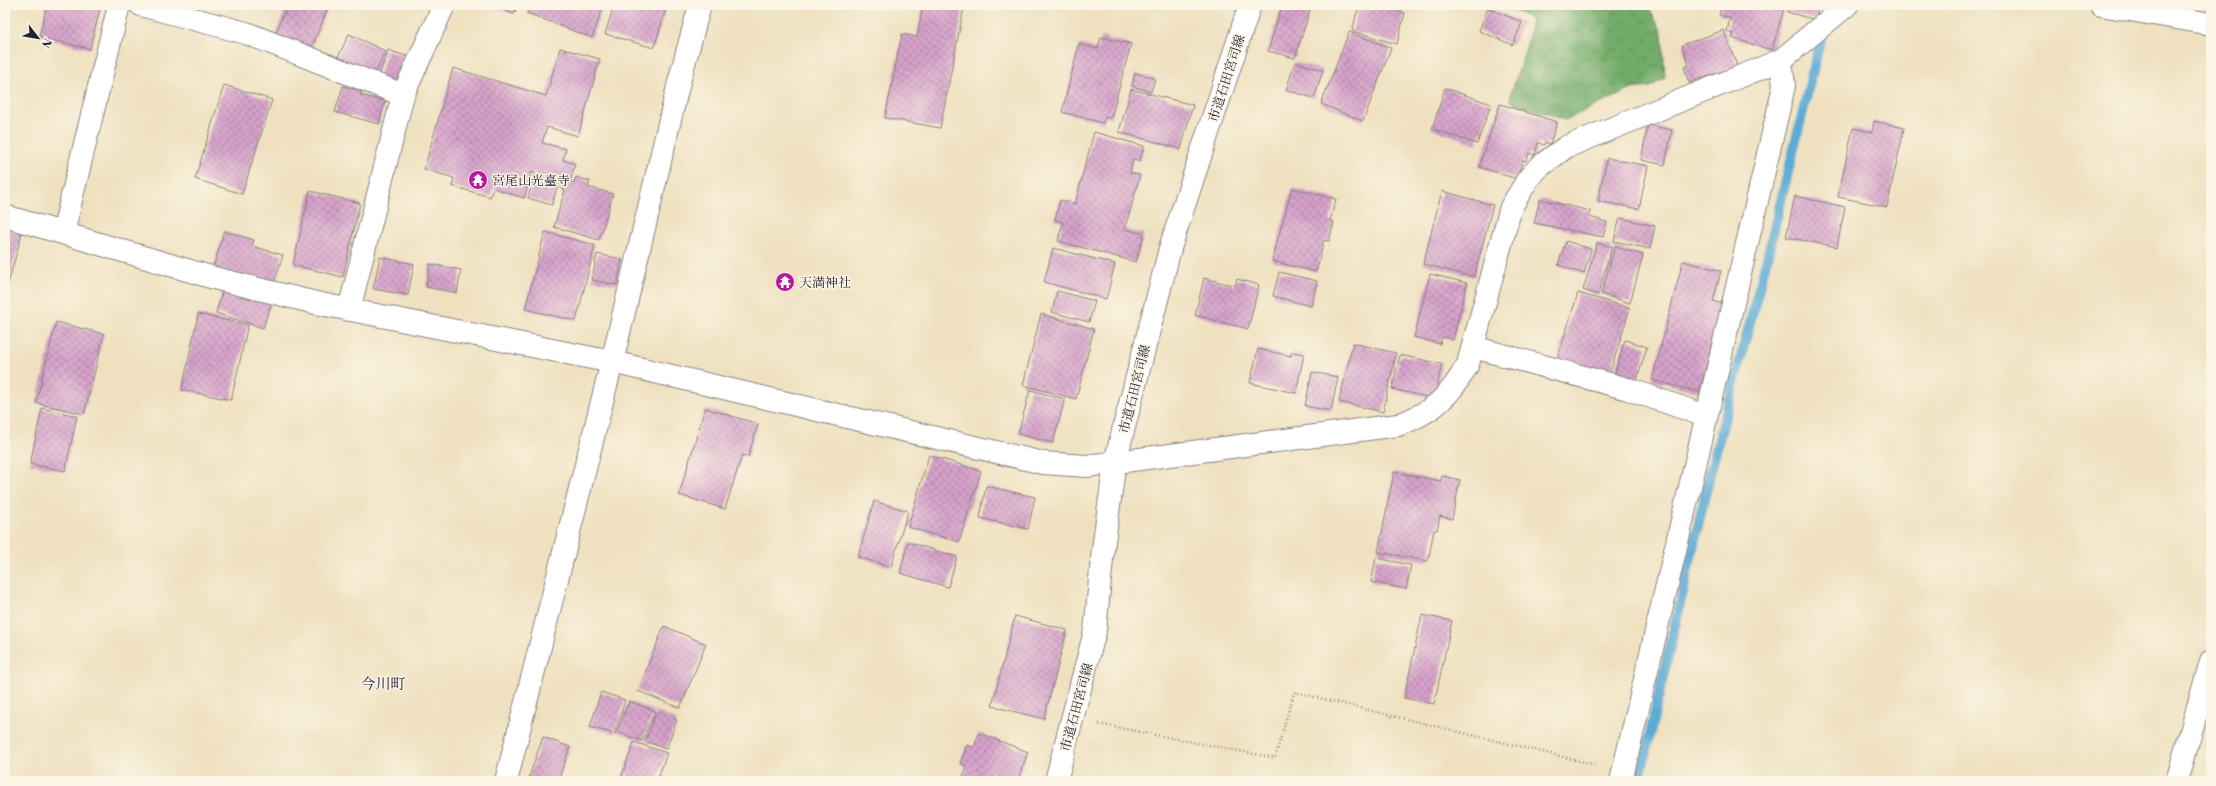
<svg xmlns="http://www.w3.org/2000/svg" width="2216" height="786" viewBox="0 0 2216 786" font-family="'Libre Bodoni','Noto Serif JP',serif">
<defs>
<pattern id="forest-crowns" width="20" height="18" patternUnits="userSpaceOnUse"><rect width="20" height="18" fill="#73ac6a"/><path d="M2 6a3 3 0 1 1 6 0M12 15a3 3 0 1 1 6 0" fill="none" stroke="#5e8c58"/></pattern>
<pattern id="building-cross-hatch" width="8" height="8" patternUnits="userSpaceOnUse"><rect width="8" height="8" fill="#d7a2cb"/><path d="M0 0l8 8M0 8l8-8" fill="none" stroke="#ae84a6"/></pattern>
</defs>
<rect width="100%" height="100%" fill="#fcf5e5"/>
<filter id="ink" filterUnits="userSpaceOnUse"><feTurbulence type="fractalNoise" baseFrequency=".025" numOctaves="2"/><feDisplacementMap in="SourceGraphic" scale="8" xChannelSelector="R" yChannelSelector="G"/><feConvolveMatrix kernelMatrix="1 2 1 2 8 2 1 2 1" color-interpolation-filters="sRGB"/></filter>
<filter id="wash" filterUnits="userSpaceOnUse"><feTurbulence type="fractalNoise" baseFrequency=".012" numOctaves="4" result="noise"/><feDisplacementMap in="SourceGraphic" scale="16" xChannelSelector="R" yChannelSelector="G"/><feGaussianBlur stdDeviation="0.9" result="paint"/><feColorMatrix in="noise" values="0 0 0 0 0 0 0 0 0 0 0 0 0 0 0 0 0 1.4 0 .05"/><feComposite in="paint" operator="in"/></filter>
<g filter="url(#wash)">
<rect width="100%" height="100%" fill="#efe1c0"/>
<path fill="url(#forest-crowns)" stroke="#4a6752" d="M1487,5H1647L1662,32L1665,78L1650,87L1632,89L1565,120L1510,101L1511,93L1526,48L1532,20L1518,12Z"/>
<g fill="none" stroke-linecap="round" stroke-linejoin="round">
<path stroke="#5babd5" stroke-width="10" d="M1639,781L1711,470L1767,258L1829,5"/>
</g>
<g id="blocks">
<path fill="url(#building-cross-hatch)" d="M47,5H101L90,49L39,37Z
M287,5H329L311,49L275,35Z
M487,5H518L514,14Z
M530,5H589L602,10L592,38L527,13Z
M614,5H667L654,48L605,34Z
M923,5L964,7L940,128L885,118L902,34L917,37Z
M1282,5H1294L1310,10L1295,58L1268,51Z
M1359,5H1376L1405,13L1397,44L1352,31Z
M1722,5H1785L1772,50L1732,38L1734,34L1727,32L1730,18L1719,15Z
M1789,5H1819L1815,20L1787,12Z
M1488,8L1522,22L1513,45L1479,31Z
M1724,30L1737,66L1689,83L1684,67L1689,66L1682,45Z
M1349,32L1391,48L1363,121L1321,104Z
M349,34L385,51L375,74L338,57Z
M1101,37L1131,44L1111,118L1105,117L1103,123L1062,112L1079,44L1098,49Z
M560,48L600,59L578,136L547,127L542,143L566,149L563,160L575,164L570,182L574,183L576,177L590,181L588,187L613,194L599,240L554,227L565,190L557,187L552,205L528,198L535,173L532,172L524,198L493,188L490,197L452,186L454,178L424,169L453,68L546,96Z
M388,50L409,57L399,85L378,78Z
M1295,62L1323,70L1314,98L1286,90Z
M1135,73L1155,78L1151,92L1132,86Z
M224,85L272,100L242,194L195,179Z
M343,86L361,91L360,95L385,101L379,124L335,112Z
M1445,88L1491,104L1477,144L1432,129Z
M1131,89L1193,105L1181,149L1119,132Z
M1500,104L1557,122L1550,144L1545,142L1544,145L1538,143L1535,155L1529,153L1526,161L1523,160L1517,179L1479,167Z
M1874,121L1904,128L1887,207L1838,197L1853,128L1872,132Z
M1648,125L1672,130L1665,165L1641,160Z
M1094,132L1144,146L1140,161L1133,159L1130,173L1140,175L1125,229L1144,234L1136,262L1058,241L1063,222L1055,220L1060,200L1075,204Z
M1607,158L1648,166L1639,209L1598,201Z
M1292,188L1336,199L1330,221L1334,222L1329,241L1324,240L1316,272L1272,261Z
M310,191L360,203L343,277L293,265Z
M1442,191L1493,205L1474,277L1423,264Z
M1795,196L1845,207L1837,247L1786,237Z
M1540,199L1590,211L1589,217L1607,222L1603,237L1534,223Z
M1620,218L1655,226L1650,249L1614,241Z
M5,224L23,229L5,295Z
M224,231L254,240L252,246L283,255L273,287L213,268Z
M545,232L595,245L576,321L525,309Z
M1566,241L1591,249L1584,274L1558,265Z
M1597,243L1612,247L1598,295L1583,290Z
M1615,247L1643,255L1630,303L1601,294Z
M1053,248L1115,264L1106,299L1044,282Z
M597,254L622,259L617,285L592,280Z
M380,257L414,264L408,295L373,289Z
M1683,261L1721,271L1713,301L1726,305L1720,329L1716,328L1699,392L1652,380Z
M430,264L461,270L457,293L426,287Z
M1279,272L1317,281L1311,306L1273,296Z
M1430,274L1467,283L1453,340L1442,337L1440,344L1414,337Z
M1204,278L1235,286L1237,279L1259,285L1248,329L1195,315Z
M223,289L271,304L263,328L216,313Z
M1057,291L1095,301L1089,322L1052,312Z
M1578,293L1630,308L1609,376L1557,360Z
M198,314L248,325L231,400L182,390Z
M1041,314L1094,329L1076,399L1023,385Z
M56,322L104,334L84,414L36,403Z
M1625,340L1647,347L1636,383L1614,376Z
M1353,343L1396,353L1383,412L1339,402Z
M1258,349L1291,356L1292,352L1304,354L1296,393L1250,383Z
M1400,355L1442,364L1435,394L1432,393L1431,398L1392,389Z
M1312,372L1338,377L1331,411L1305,406Z
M1030,390L1065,399L1053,443L1018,434Z
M42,408L77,416L65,471L30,464Z
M705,408L758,424L748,457L742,455L725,509L679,495Z
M929,455L981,471L959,542L908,527Z
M1394,472L1441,481L1442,476L1460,480L1452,519L1440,516L1437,530H1434L1428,561L1378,552Z
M986,486L1035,497L1028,529L980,518Z
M874,501L908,511L891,567L858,557Z
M908,542L957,557L948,587L900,573Z
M1376,558L1411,565L1406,589L1371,582Z
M1422,615L1452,621L1434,704L1404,698Z
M1015,616L1067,630L1044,719L992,706Z
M664,626L706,644L680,708L638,691Z
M601,692L625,700L615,734L590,727Z
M629,701L655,711L642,741L617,732Z
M656,712L677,720L666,749L645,741Z
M979,733L1028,752L1017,781H961L967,767L960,763L967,745L974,747Z
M543,737L570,747L558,781H540L529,777Z
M634,742L667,753L657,781H620Z"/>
</g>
</g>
<g filter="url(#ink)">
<use href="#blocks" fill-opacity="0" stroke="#88827e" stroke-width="1"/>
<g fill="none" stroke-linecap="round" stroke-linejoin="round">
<g stroke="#88827e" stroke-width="24">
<path id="minor" d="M141,5L246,33L403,95L349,310
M2101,5L2211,24
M403,95L444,5
M5,216L214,278L316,303L612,362L1043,463L1087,466L1398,425C1433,412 1450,397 1468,364L1511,207L1528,179L1539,167L1566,147L1781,60L1847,5
M63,233L119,5
M1473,347L1628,389L1706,416
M506,781L612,362L679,82L700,5
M1056,781L1095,631L1103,549L1115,462L1171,245L1250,5
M1621,781L1784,86L1781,60
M2177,781L2211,661"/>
</g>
<path stroke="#88827e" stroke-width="2.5" stroke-dasharray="1 3" stroke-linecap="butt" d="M1099,724L1275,758L1294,692L1596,765"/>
<use href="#minor" stroke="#fff" stroke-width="22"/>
</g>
</g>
<defs>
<g id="temple-disc" transform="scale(1)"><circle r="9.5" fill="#b5179e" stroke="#fcf5e5"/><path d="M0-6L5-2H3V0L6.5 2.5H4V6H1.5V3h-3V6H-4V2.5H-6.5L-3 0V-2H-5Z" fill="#fff"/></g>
</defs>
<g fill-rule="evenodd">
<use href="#temple-disc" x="478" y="180"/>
<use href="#temple-disc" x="785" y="282"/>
</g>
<g text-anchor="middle" stroke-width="3" stroke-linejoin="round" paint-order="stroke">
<g font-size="13" fill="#22223b" stroke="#fcf5e5">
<text transform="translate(1226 78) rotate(-72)" y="5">市道石田宮司線</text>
<text transform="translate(1134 389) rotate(-76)" y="5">市道石田宮司線</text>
<text transform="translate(1076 707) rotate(-75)" y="5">市道石田宮司線</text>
</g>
<g font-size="13" fill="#22223b" stroke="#fcf5e5" text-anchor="start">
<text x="492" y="185">宮尾山光臺寺</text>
<text x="799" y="287">天満神社</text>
</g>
<g font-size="15" fill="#22223b" stroke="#fcf5e5">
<text x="383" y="689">今川町</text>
</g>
</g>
<rect width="2216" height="786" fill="none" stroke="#fcf5e5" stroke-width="20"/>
<g transform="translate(38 38) rotate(121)" stroke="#fcf5e5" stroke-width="3" paint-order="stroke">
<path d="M0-3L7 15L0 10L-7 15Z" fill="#22223b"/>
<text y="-6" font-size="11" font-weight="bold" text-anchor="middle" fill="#22223b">N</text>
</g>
</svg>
